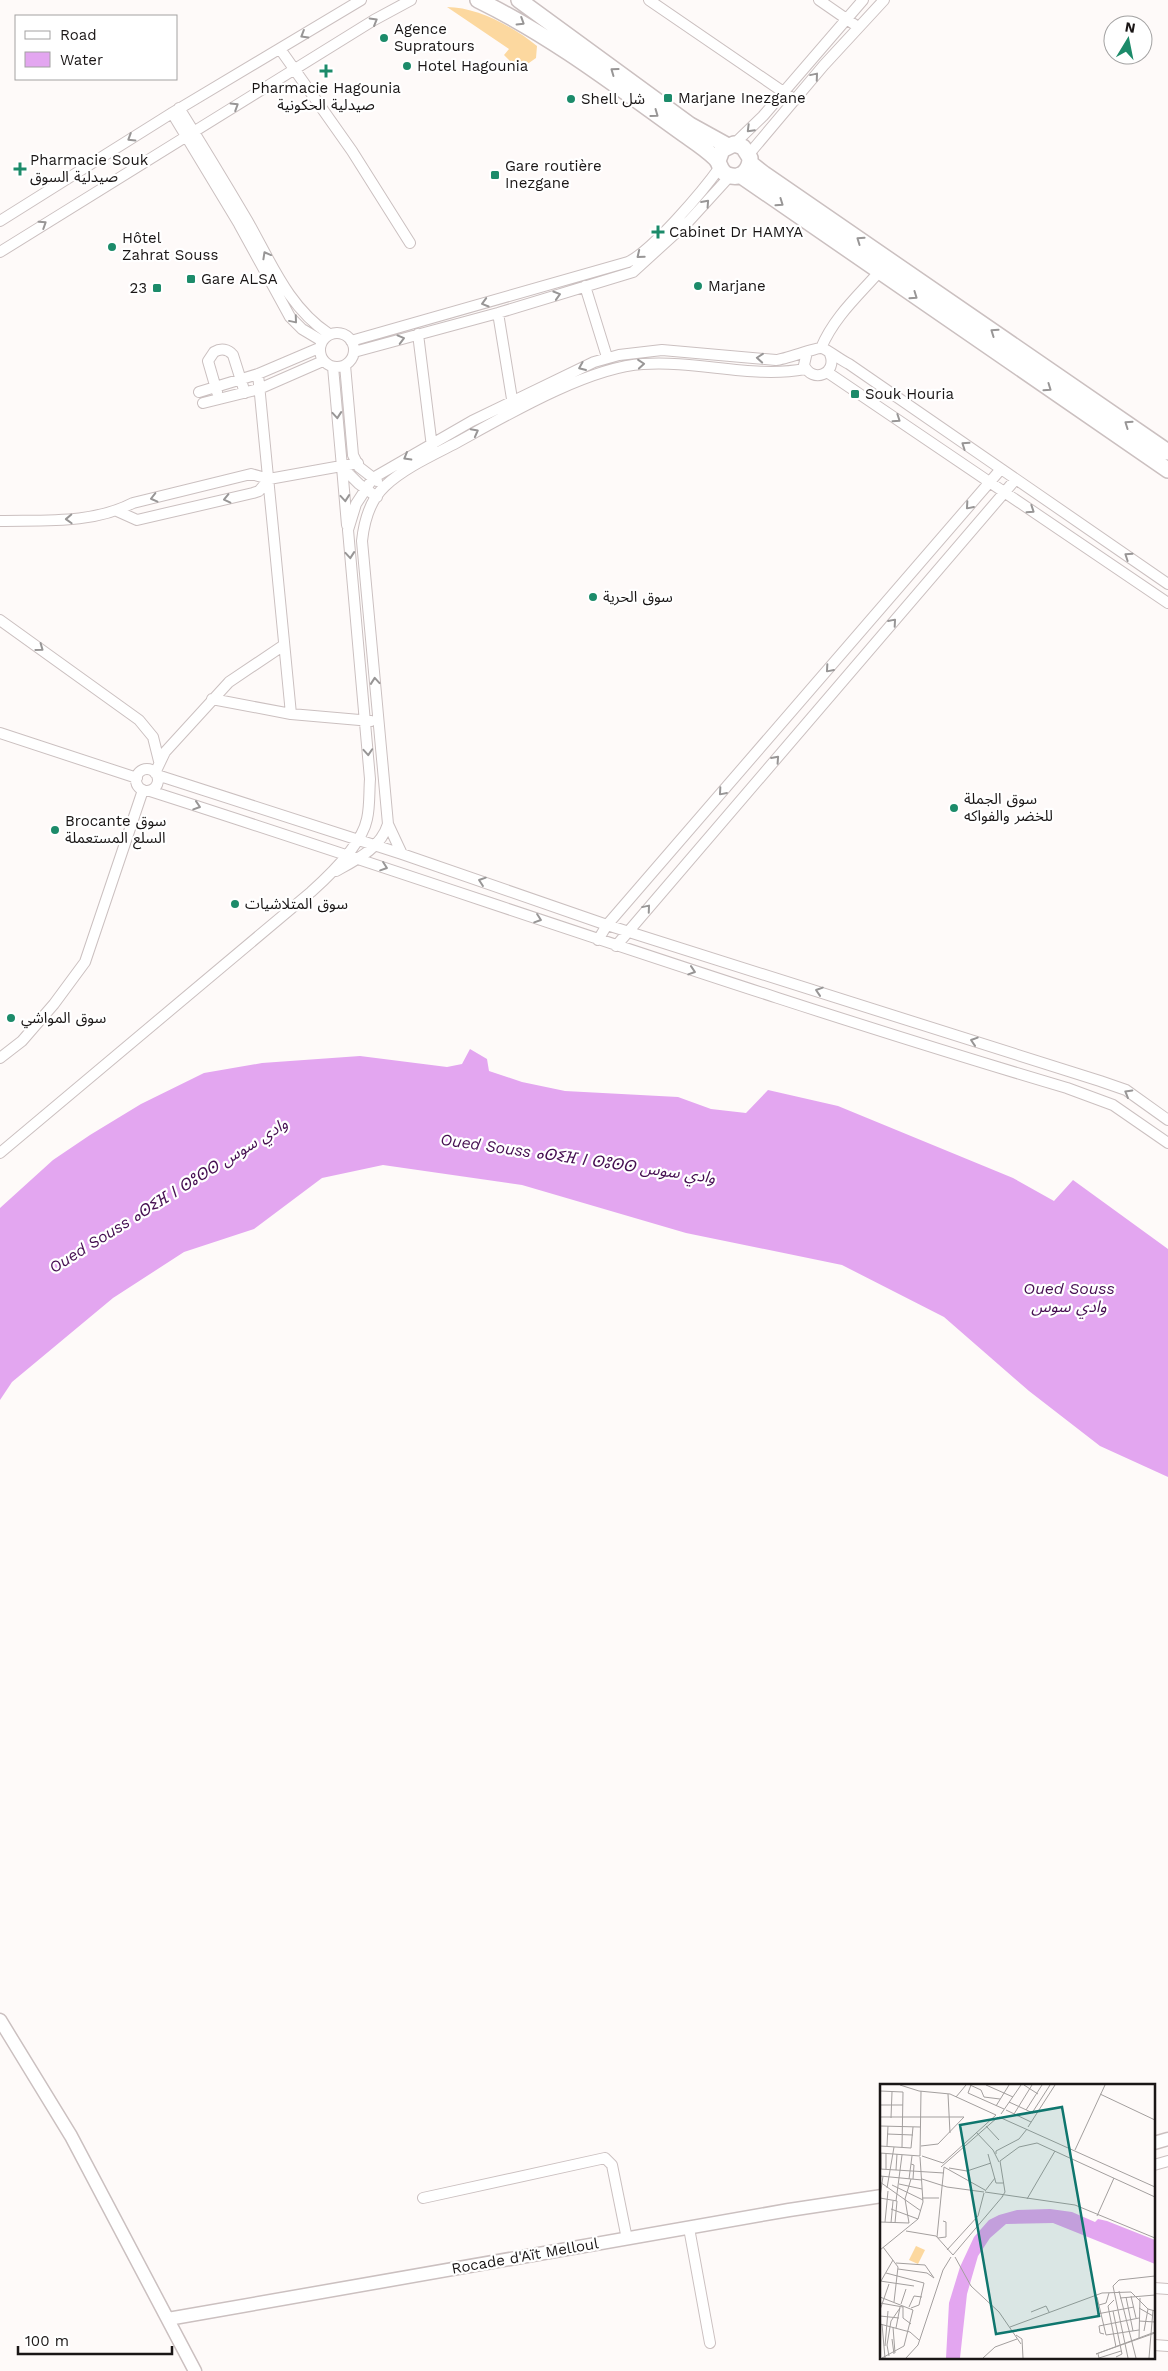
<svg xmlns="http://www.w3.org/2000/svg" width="1168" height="2371" viewBox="0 0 1168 2371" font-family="'Work Sans','Noto Sans Arabic','Noto Sans Tifinagh',sans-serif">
<rect width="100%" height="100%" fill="#fefaf9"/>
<path fill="#fcd89f" d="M447,7C477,7 514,27 537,46L536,58L519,70L504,55L509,49Z"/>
<path fill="#e3a6f0" d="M470,1049L487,1059L489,1071L522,1082L565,1091L678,1097L711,1109L746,1113L768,1090L838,1106L1013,1178L1054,1201L1073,1180L1168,1249V1477L1100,1446L1029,1391L944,1317L842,1265L686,1233L522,1185L383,1165L322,1178L254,1229L184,1252L113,1298L12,1382L0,1400V1208L53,1160L90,1135L141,1104L204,1073L262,1063L360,1056L447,1067L462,1064Z"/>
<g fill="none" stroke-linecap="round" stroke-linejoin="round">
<g stroke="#cbc0c0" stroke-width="12">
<path id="minor" d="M649,0L795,100
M819,0L858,27
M280,49L352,151L410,243
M179,108C202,145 225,183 247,220C271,262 288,307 329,334
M172,113L239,224L290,317L302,329L322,341
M734,144L763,116L863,0
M749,154L824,65L884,0
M0,221L172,113L361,0
M0,252L374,20L411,0
M585,286L607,357
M498,313L513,405
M320 350a17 17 0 1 1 34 0a17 17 0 1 1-34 0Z
M418,334L432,447
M351,341L628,262C652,251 703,191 720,167
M821,348C834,317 858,296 879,272
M354,352L498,313L633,272L689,221L730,176
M807,352L804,365C812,384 838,374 830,354
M345,365L353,455L359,467L377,481
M333,367L342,467L359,484L377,497
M827,372L1168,603
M258,374L291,714L371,721
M199,392L258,374L319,348
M217,392L208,361L214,352C221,348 228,349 233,355L245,393
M203,403L259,389L323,361
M342,467L347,525
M117,511L137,520L253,493L259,491L269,479
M0,521C45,520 92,524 133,503L251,474L269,479L358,463
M0,620L139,720L153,737L159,761
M212,699L291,714
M0,733L137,778
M136 780a11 11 0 1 1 22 0a11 11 0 1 1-22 0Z
M155,773L165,752L229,682L284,645
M157,775L402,854L607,925L1100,1081L1126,1090L1168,1120
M150,791C456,889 759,997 1067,1088L1113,1105L1168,1143
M388,824L402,854
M336,871C356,860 381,848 388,824L362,541C364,522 370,500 385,486C404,468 433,455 456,443C505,416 588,367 643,364C697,360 753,379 805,369
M598,940L607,925L1001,469
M616,946L1015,480
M0,1058L22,1041L54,1004L85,962L143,790
M0,1153L311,892C330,875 362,844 367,819C370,806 369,792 370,779L348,530L356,504L373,478L472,421L594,362L619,355L662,350L776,360C786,359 817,347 822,348C828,350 842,361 849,364L1168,584
M1154,2165L1168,2161
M423,2198L605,2158L612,2165L627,2239
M689,2228L710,2343
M1154,2288L1168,2289
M1154,2345L1168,2346"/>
</g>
<g stroke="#cbc0c0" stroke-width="15">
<path id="tertiary" d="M0,2020L71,2136L195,2371
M1154,2143L1168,2139
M168,2319L789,2210L882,2196"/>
</g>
<g stroke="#cbc0c0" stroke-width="18">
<path id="primary" d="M478,0C552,36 618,87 685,135C695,142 706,149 715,158C721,163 719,172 728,175C741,180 750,170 750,158L743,147L734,144L722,150L718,161
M519,0L690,125L728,146
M750,163L764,174L1168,452
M740,175L1168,470"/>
</g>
<use href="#minor" stroke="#fff" stroke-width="10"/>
<use href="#tertiary" stroke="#fff" stroke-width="12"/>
<use href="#primary" stroke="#fff" stroke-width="15"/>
</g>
<defs><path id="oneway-chevron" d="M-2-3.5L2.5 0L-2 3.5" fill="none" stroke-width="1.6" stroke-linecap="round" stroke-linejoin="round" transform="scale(1.25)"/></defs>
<g stroke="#989696">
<use href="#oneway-chevron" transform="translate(374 21) rotate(-30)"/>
<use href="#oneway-chevron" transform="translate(521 22) rotate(32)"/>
<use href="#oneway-chevron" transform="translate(304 35) rotate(149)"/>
<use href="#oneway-chevron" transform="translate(614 71) rotate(-144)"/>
<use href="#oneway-chevron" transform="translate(815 76) rotate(-50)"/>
<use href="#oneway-chevron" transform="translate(235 106) rotate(-32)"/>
<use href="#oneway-chevron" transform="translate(655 114) rotate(36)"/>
<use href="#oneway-chevron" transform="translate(750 129) rotate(135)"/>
<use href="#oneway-chevron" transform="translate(131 138) rotate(148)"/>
<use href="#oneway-chevron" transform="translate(706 203) rotate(-48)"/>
<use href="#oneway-chevron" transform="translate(780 203) rotate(35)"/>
<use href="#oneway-chevron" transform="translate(43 224) rotate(-33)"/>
<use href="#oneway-chevron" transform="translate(860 240) rotate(-145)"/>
<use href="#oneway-chevron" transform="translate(266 255) rotate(-119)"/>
<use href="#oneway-chevron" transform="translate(640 255) rotate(141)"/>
<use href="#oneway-chevron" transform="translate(557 295) rotate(-17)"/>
<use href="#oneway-chevron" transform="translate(914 296) rotate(35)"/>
<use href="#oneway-chevron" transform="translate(485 303) rotate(164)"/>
<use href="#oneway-chevron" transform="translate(294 320) rotate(50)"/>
<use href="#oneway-chevron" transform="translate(994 332) rotate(-145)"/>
<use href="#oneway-chevron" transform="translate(401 339) rotate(-15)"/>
<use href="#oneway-chevron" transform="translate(760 358) rotate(-175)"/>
<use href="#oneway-chevron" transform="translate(641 364) rotate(-5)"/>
<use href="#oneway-chevron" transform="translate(582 367) rotate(157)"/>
<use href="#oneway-chevron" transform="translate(1048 388) rotate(35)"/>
<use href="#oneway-chevron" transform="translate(337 415) rotate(85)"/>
<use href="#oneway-chevron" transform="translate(897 419) rotate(34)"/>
<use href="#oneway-chevron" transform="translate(1128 424) rotate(-145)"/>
<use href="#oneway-chevron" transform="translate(475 432) rotate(-28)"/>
<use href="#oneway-chevron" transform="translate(965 445) rotate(-146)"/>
<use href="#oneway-chevron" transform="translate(407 457) rotate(150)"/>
<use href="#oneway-chevron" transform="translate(154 498) rotate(166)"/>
<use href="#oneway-chevron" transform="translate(345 498) rotate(85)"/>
<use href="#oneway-chevron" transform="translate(227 499) rotate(167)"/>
<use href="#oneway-chevron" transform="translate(969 506) rotate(131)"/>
<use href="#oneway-chevron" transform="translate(1031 510) rotate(34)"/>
<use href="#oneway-chevron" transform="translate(69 519) rotate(178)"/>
<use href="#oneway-chevron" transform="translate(350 555) rotate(85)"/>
<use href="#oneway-chevron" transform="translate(1128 556) rotate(-146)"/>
<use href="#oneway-chevron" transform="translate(893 622) rotate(-49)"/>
<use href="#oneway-chevron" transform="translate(40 648) rotate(36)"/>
<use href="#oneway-chevron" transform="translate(829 669) rotate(131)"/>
<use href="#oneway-chevron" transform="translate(375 681) rotate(-95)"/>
<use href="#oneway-chevron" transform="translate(368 752) rotate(86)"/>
<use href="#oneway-chevron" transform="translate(776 759) rotate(-48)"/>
<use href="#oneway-chevron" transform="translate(722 792) rotate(131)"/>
<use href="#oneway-chevron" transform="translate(197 806) rotate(18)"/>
<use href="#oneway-chevron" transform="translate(384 867) rotate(19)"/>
<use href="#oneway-chevron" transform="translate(482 881) rotate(-161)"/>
<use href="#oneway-chevron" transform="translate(647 908) rotate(-50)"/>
<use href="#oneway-chevron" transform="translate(538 919) rotate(19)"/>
<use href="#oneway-chevron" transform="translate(692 971) rotate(18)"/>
<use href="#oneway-chevron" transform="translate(819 991) rotate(-162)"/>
<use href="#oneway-chevron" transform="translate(974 1041) rotate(-162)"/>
<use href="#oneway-chevron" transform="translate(1128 1093) rotate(-150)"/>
</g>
<g fill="#1c8b6a" stroke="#fff" stroke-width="2">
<circle cx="384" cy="38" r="5"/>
<circle cx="407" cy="66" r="5"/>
<path d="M323.5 63.5h5v5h5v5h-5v5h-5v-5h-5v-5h5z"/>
<rect x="663" y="93" width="10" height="10" rx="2.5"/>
<circle cx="571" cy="99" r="5"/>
<path d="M17.5 161.5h5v5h5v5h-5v5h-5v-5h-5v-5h5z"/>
<rect x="490" y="170" width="10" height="10" rx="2.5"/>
<path d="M655.5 224.5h5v5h5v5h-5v5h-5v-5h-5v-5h5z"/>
<circle cx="112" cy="247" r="5"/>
<rect x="186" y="274" width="10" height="10" rx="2.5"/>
<circle cx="698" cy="286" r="5"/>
<rect x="152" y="283" width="10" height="10" rx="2.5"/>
<rect x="850" y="389" width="10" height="10" rx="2.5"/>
<circle cx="593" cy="597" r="5"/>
<circle cx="954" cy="808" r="5"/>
<circle cx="55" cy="830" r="5"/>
<circle cx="235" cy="904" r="5"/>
<circle cx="11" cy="1018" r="5"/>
</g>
<g text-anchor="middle" stroke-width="4.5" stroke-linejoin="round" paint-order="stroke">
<g font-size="15" fill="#1a1616" stroke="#fff" text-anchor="start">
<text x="394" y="34">Agence<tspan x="394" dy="17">Supratours</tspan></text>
<text x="417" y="71">Hotel Hagounia</text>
<text x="326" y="93" text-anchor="middle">Pharmacie Hagounia<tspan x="326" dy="17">صيدلية الحكونية</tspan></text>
<text x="678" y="103">Marjane Inezgane</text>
<text x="581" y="104">Shell شل</text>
<text x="30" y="165">Pharmacie Souk<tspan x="30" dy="17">صيدلية السوق</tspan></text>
<text x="505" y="171">Gare routière<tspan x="505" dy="17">Inezgane</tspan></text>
<text x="669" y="237">Cabinet Dr HAMYA</text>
<text x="122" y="243">Hôtel<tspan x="122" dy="17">Zahrat Souss</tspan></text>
<text x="201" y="284">Gare ALSA</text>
<text x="708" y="291">Marjane</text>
<text x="147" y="293" text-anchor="end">23</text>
<text x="865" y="399">Souk Houria</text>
<text x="603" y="602">سوق الحرية</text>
<text x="964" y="804">سوق الجملة<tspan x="964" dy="17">للخضر والفواكه</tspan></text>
<text x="65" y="826">Brocante سوق<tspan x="65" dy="17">السلع المستعملة</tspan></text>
<text x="245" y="909">سوق المتلاشيات</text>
<text x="21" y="1023">سوق المواشي</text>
</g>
<g font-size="15" fill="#1a1616" stroke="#fff">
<text transform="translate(525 2256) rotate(-10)" y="5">Rocade d'Aït Melloul</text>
</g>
<g font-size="16" font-style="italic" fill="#450e51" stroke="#fff">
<text transform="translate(578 1158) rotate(8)" y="6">Oued Souss ⴰⵙⵉⴼ ⵏ ⵙⵓⵙⵙ وادي سوس</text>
<text transform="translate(168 1195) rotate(-32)" y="6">Oued Souss ⴰⵙⵉⴼ ⵏ ⵙⵓⵙⵙ وادي سوس</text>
<text x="1069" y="1294">Oued Souss<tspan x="1069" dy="18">وادي سوس</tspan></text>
</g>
</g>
<g transform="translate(880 2084)">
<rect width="275" height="275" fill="#fefaf9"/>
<path d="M36,162L45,166L38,180L29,176Z" fill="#fcd89f"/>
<path d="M170,125L192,128L215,138L218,135L227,137L275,156V180L173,139L126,140L110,154L98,172L87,210L80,274H66L69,219L80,183L94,153L109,136L119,131L137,126Z" fill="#e3a6f0"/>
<path fill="none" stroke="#a39f9e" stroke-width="1" d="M20,1L39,7L70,10L116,31M90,1L101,6L104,13L120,15M91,1L88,9L124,25M106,1L133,13M144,1L158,10M0,7L23,8L22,63M68,10L70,49M220,10L275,36M76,13L86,1M129,18L153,29M0,21H23M116,22L129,1M126,26L151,38M146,26L162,1M152,29L170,1M121,30L141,1M134,30L152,1M0,33H84L58,60L41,62M119,33L275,103M11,34L12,8M0,42L40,43M106,42L119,56M148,43L175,1M96,48L113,66L119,78M7,50L33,51M0,62L31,64L33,43M7,62L8,42M195,66L225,1M0,69L40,72M1,69V85M6,69V85M108,70L116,99H123M116,70V67L139,55L147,45M40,72L41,7M42,72L63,79L116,31M31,80L34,81L33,95M61,83L118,33M69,84L87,87L111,79M0,85L64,89M16,86L17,70M0,92L42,96M29,95L32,72M42,95L67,103L104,108M0,98L41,127M19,100L42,105M12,101L43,116M7,104L14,63M105,107L115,94M105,108L195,121L275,154M0,113L3,92M122,113L125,108L120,77L139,63L157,59L275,113M0,114L17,117L15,139M42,114H59M147,115L175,67M16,117L22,71M11,125L38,135M217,132L234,94M0,138L29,139M5,138L8,107M11,139L13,117M29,139L25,115L31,95M26,147L56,152L73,171M57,153L64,83L105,106M58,154L66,153V138L63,137M3,163L18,183L14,218M0,166L38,135L43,118L40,73M67,166L98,132L104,109M73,171L123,112M75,173L91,202L119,228L141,260M16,179L45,181L54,194L47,189L18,185M6,189L44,199L39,221L31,224M0,197L34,202M1,197L13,176M239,207L256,274M251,212L256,234M0,213L33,226L24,262L2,274M217,213L226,251L259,246M246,213L253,247M240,214L275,211M234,216L228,222L236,263M0,219L23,223M21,220L26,205M219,221L226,219L229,209M23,222V234L31,240M29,223L34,212L42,213M259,224L273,232M0,226L9,200M233,227L242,270L236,273M151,228L166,222L169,228M217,230L254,223M0,232L19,234M259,237L275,238M0,240L30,248L39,256M2,240L5,274M13,243L15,269M130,243L222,209L251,208L268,225L275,227M16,244L20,223M264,247L268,225M275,248L216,270L275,249M224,250L220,249L219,242L259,234M136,251L142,255L143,274M12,255L14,270M259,255L260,214M5,262L8,227M218,270L219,274L241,267M9,272L7,261L11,237L20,224M26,274L38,261L63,186L71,173M103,274L115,263L137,255M248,274L233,202L239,196L275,192M269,274L273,226"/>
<path fill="#0f766e" fill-opacity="0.15" stroke="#0f766e" stroke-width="2.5" d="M182,23L219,232L116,250L80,41Z"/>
<rect width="275" height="275" fill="none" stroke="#1a1616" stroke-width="2.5"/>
</g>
<rect x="15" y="15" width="162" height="65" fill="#ffffff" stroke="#a3a2a2"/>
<rect x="25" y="31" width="25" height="8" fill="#ffffff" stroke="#a3a2a2"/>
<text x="60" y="40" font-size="15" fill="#1a1616">Road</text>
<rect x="25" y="52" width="25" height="15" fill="#e3a6f0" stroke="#a3a2a2"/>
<text x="60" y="65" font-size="15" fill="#1a1616">Water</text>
<g transform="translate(1128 40) rotate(10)"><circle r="24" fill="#ffffff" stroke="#a3a2a2"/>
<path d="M0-4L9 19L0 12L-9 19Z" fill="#1c8b6a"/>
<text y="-8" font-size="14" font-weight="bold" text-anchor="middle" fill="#1a1616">N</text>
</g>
<path d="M18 2346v8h154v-8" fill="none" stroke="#1a1616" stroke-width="2.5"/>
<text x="25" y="2346" font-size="15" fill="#1a1616" stroke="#ffffff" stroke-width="4" paint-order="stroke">100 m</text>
</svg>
